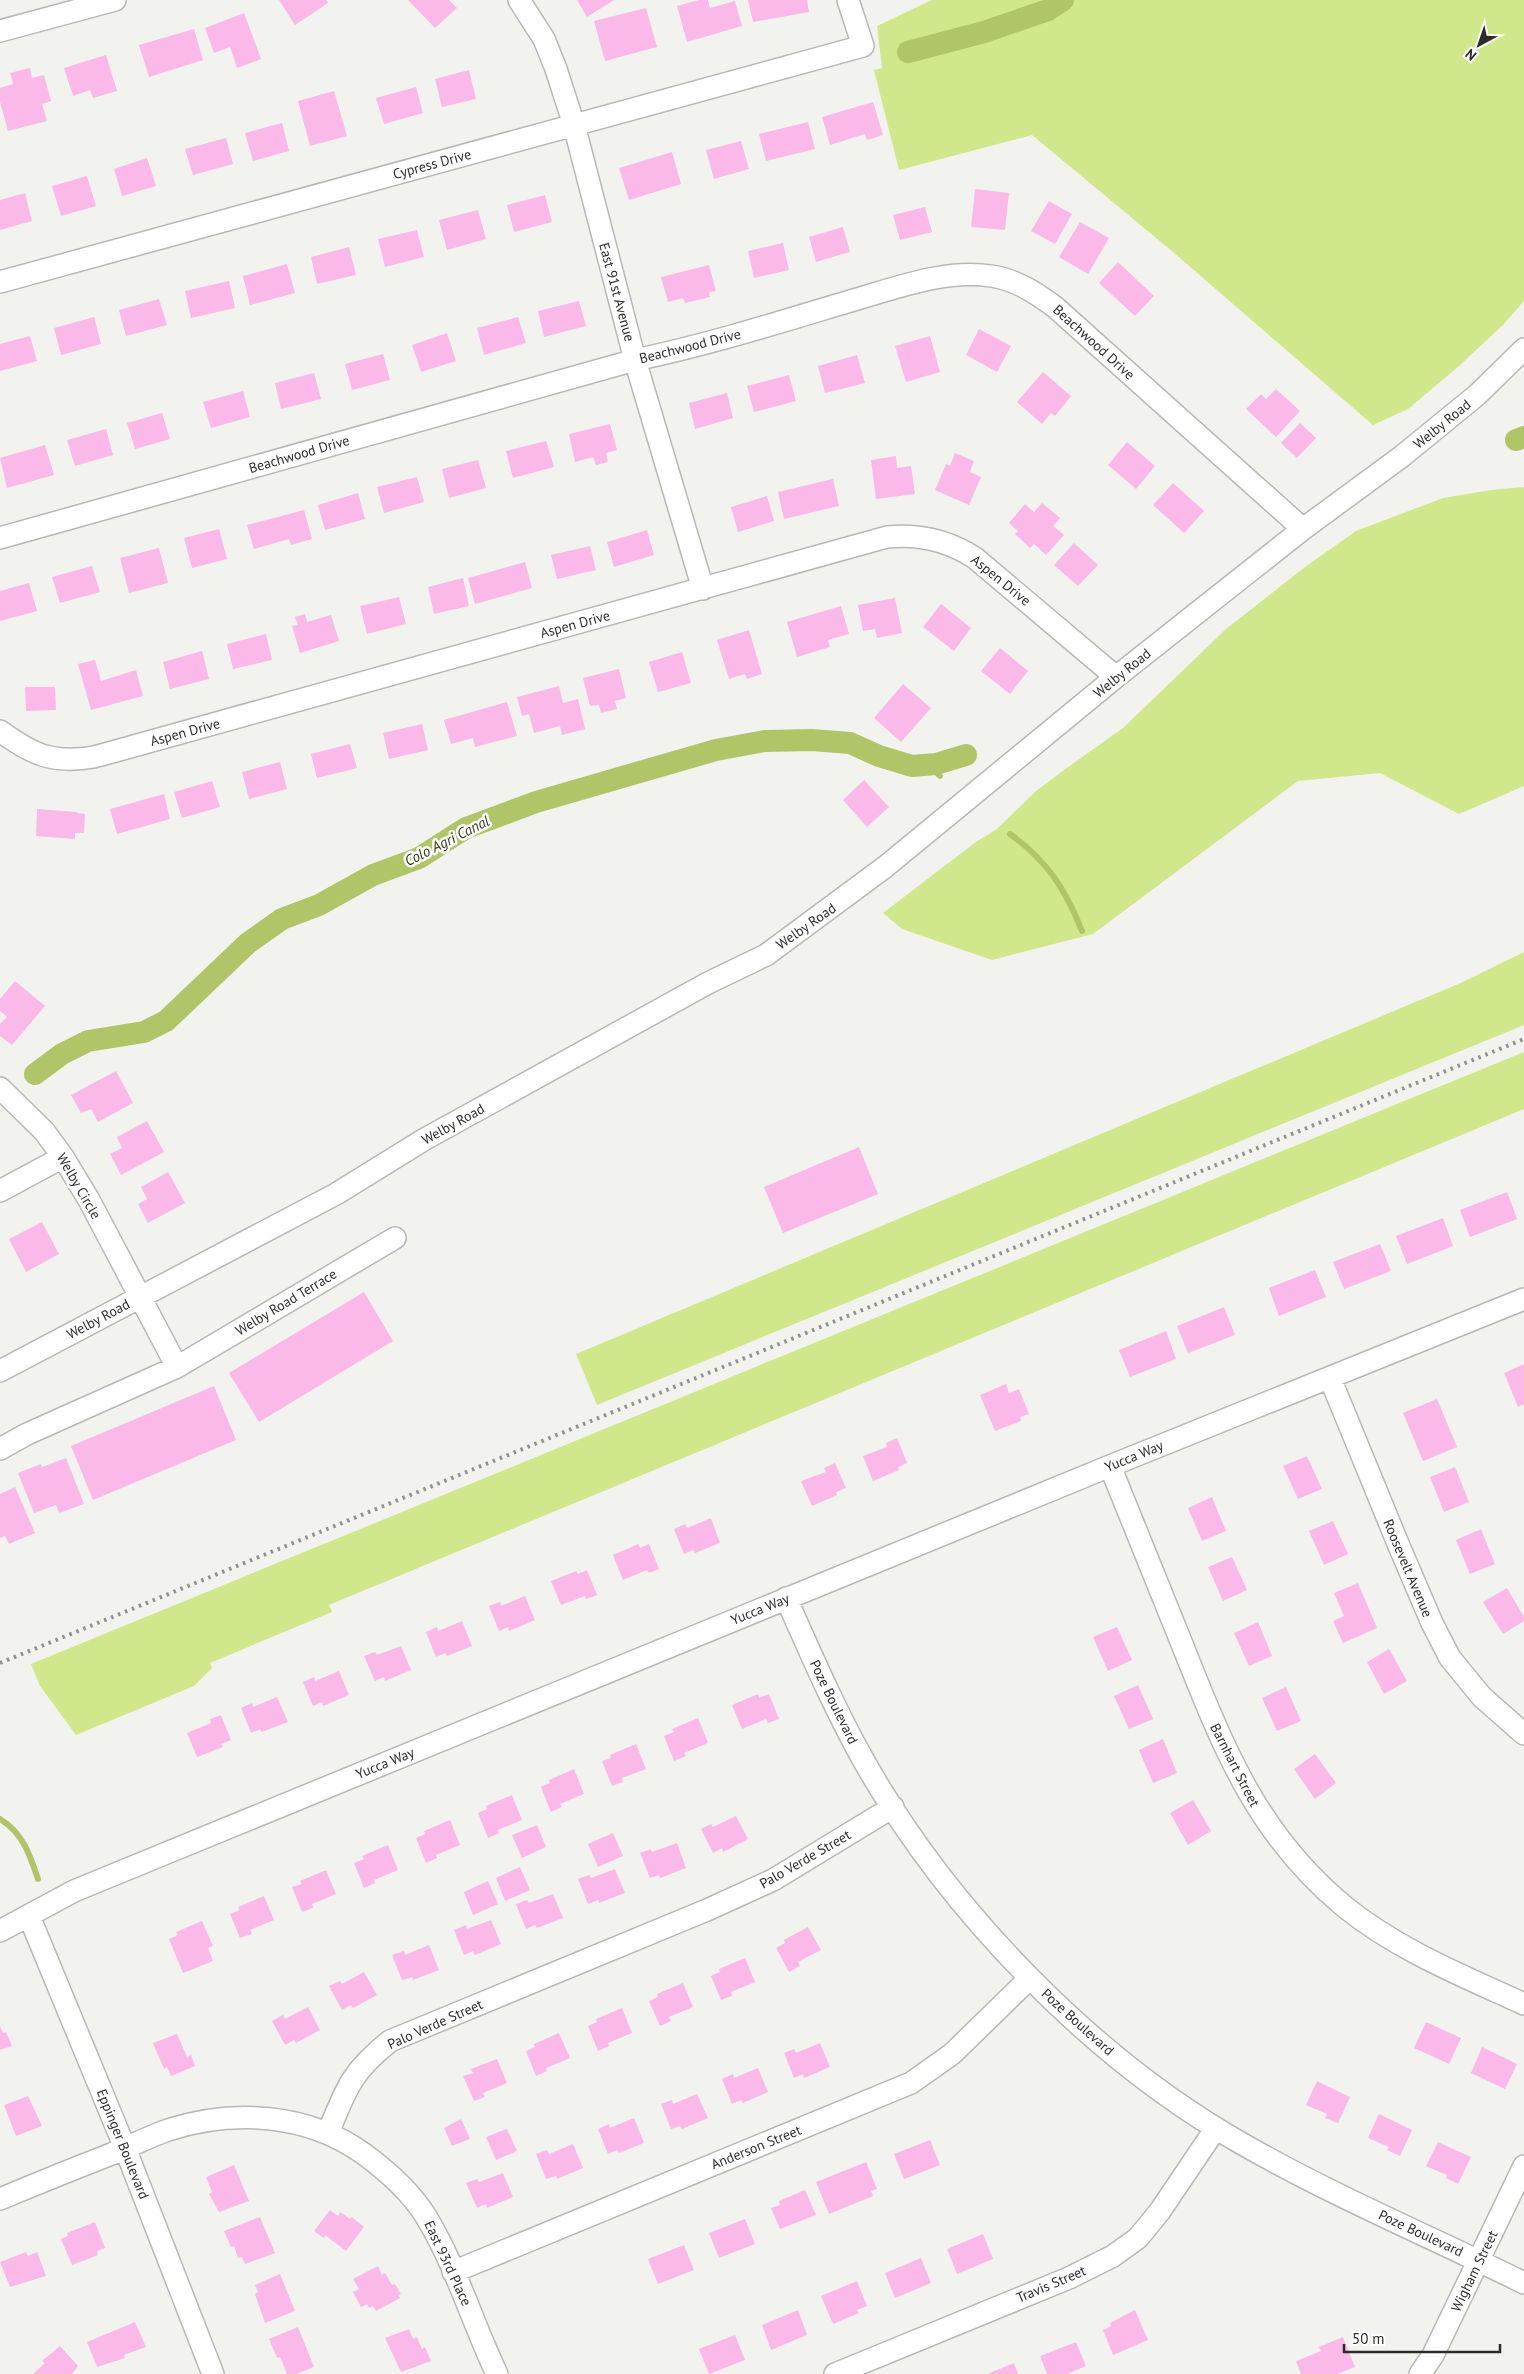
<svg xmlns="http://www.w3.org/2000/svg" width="1524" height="2374" viewBox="0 0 1524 2374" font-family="'PT Sans',sans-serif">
<rect width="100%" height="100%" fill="#f2f3ef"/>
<path fill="#d0e78b" d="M932,0H1524V301L1503,325L1459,366L1408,409L1373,425L1173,252L1032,135L899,170L874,70L882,68L877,26Z
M1524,487V786L1459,814L1380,773L1298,781L1093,934L992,960L902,929L883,913L976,842L997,829L1036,791L1064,770L1123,728L1226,629L1305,567L1356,531L1443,498L1491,490Z
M1524,952V1025L597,1405L576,1354L1463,982Z
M1524,1052V1109L329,1605L332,1612L210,1663L212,1668L194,1686L76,1735L40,1686L31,1664Z"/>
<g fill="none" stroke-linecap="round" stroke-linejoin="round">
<path stroke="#afc568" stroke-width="6" d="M928,764L940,776
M1010,834C1047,861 1065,888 1082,931
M0,1819C23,1833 30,1855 38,1879"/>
<path stroke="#afc568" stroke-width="22" d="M908,52L984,32L1048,10L1063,0
M1516,440L1524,437
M35,1074L62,1054L88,1041L144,1032L166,1021L248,943L282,919L319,905L373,875L419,858L466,828L536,802L716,750L765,741L812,740L850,743L879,756L912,766L936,764L966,755"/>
</g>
<path fill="#fab9e9" d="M279,0H326L328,3L295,25Z
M408,0H449L457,8L435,28Z
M577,0H614L587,17Z
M699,0H708L710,8L735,1L742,26L687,42L677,6Z
M748,0H807L809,12L753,22Z
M646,8L657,47L605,61L594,21Z
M244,13L261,59L237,68L230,47L214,53L205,28Z
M194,29L203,60L149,77L139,45Z
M106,55L117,91L93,98L90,90L73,96L64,68Z
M30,68L32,78L44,75L51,101L42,104L47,121L8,131L0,102V88L13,84L10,73Z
M469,70L476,99L442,107L435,79Z
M416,87L423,113L384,124L376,98Z
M334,91L347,136L310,146L298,101Z
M873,102L883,135L867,140L865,134L830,145L822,117Z
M808,122L815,149L766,161L759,134Z
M282,123L289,151L253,161L245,133Z
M226,138L233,164L193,175L185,149Z
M741,141L749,169L714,179L706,150Z
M672,152L681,184L629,200L619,168Z
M147,158L156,186L122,196L114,169Z
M87,176L96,206L61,216L52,186Z
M975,189L1009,193L1005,230L971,227Z
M25,193L32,221L0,230V200Z
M545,195L552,222L514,232L507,205Z
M1049,201L1072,214L1055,244L1031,231Z
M925,207L932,232L900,240L893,215Z
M478,210L486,239L447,250L439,220Z
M1080,222L1109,238L1088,274L1059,257Z
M843,227L850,252L816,262L809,237Z
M417,230L424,257L385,267L378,239Z
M783,243L789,270L754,278L748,251Z
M349,247L356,275L317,284L311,257Z
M1118,262L1154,296L1135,316L1099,283Z
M287,264L295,293L250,305L243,276Z
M709,265L716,291L709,292L710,297L685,303L683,298L668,302L661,277Z
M229,281L235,308L191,318L185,291Z
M159,299L167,325L126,336L119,310Z
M579,301L586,326L544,337L538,311Z
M94,317L101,344L61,355L54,328Z
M518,317L526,343L484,355L477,328Z
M979,329L1011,346L997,372L966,355Z
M447,333L456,361L421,372L412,345Z
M30,336L37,361L0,371V344Z
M930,336L940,372L906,382L895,346Z
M383,354L390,380L352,390L345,364Z
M857,355L865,383L825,393L818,366Z
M1043,372L1071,396L1055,416L1051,413L1042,424L1017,402Z
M314,373L321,399L281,409L275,383Z
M789,375L796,401L754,412L747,386Z
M1276,389L1300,411L1276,437L1246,409L1261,394L1266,399Z
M243,391L250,417L211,428L203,402Z
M727,393L733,418L695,429L689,403Z
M162,413L170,439L135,449L127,423Z
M1300,423L1316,438L1297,458L1281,443Z
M610,424L617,450L606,453L608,462L596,465L593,457L575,462L569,434Z
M106,429L113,455L75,466L67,440Z
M546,441L554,467L513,478L506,451Z
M1127,442L1155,466L1136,489L1108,465Z
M45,445L54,475L7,488L0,458Z
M955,453L974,461L970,472L981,477L969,505L935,490L946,464L950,466Z
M896,456L897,468L911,466L915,494L876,499L871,460Z
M478,460L486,488L449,498L442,469Z
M417,477L424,502L384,513L377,487Z
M833,479L839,506L784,519L778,492Z
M1173,483L1204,511L1184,533L1153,505Z
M358,493L365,519L325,530L318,505Z
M767,496L774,521L738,532L731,507Z
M1042,503L1060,518L1053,526L1064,535L1046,555L1034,544L1030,548L1015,534L1018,531L1009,523L1025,504L1034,512Z
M304,510L312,539L291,545L289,539L254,549L247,525Z
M219,529L227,559L192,568L184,538Z
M647,530L654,555L614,567L607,542Z
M1074,543L1098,565L1078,586L1054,565Z
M590,546L596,570L557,579L551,555Z
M159,548L168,583L129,593L120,558Z
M525,562L532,588L475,604L468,578Z
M92,566L100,592L60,603L52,577Z
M463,578L469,606L434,614L428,587Z
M29,583L37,611L0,621V591Z
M399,597L406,624L367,634L360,606Z
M895,598L902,633L877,638L875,629L863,631L858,605Z
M941,604L971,628L954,651L923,627Z
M841,606L849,634L828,640L830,647L797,657L787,622Z
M305,614L307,622L331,615L339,641L300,653L292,626L298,625L295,617Z
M749,630L762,674L747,679L745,674L729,679L717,640Z
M266,634L272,660L233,669L227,644Z
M1000,648L1028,671L1010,694L981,671Z
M202,651L209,679L170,689L163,662Z
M682,652L691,683L658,692L649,662Z
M95,660L101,681L136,670L143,696L91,710L78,664Z
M619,669L626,698L615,701L617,709L601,713L599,705L590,706L583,678Z
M903,684L931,708L901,742L874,718Z
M559,686L563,703L578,699L585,729L562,735L560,726L534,733L529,714L522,716L517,697Z
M25,687H55L56,710L26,711Z
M507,702L517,736L475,747L473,738L451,744L444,720Z
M422,724L428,750L389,759L383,733Z
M350,744L357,768L317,778L311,754Z
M280,762L287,789L249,799L242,772Z
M864,780L889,807L867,827L843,800Z
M212,781L220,807L182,818L174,792Z
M164,794L170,819L117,834L110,809Z
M37,809L77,812V813L85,814L84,833H75V839L36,836Z
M15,981L45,1006L12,1045L0,1036V1024L7,1017L0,1011V999Z
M116,1071L133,1103L98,1122L91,1109L81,1113L71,1095Z
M147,1121L164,1152L121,1175L110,1154L122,1148L117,1137Z
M859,1147L878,1194L783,1233L764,1187Z
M168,1172L185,1203L148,1223L138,1204L147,1199L141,1187Z
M1507,1192L1517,1219L1470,1237L1460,1210Z
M1443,1218L1453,1246L1407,1264L1396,1236Z
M42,1222L59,1254L26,1272L9,1239Z
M1380,1244L1391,1271L1344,1289L1333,1262Z
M1315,1270L1326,1297L1279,1316L1269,1288Z
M364,1292L393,1341L259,1422L229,1373Z
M1224,1307L1235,1335L1188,1353L1177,1326Z
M1166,1331L1176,1359L1130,1377L1119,1350Z
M1524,1364V1404L1518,1407L1504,1373Z
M1006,1384L1009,1393L1019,1389L1029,1414L1020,1417L1021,1421L995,1431L980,1395Z
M214,1386L236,1440L93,1500L71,1446Z
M1437,1399L1457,1447L1423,1461L1403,1413Z
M897,1438L907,1463L898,1467L899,1470L873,1481L863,1456L887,1447L886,1443Z
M1307,1456L1322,1489L1298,1499L1283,1466Z
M66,1458L84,1504L59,1513L56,1505L34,1513L18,1473L41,1464L42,1467Z
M835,1463L846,1488L836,1492L837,1495L812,1506L801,1481L826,1472L824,1468Z
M1455,1467L1469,1502L1444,1512L1430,1477Z
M15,1487L35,1533L9,1544L5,1536L0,1538V1494Z
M1212,1497L1226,1531L1202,1541L1188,1508Z
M711,1518L720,1543L695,1553L693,1550L684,1554L674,1529L685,1524L687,1528Z
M1333,1521L1348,1554L1324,1565L1309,1531Z
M1481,1529L1495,1564L1470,1574L1456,1540Z
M638,1544L640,1548L649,1544L659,1569L649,1573L647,1570L623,1580L613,1555Z
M1232,1557L1247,1590L1223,1601L1208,1567Z
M587,1570L597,1595L586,1599L585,1596L561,1605L551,1581L576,1571L578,1574Z
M1358,1583L1377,1628L1343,1643L1333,1621L1344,1616L1334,1593Z
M1507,1588L1524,1617V1621L1503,1634L1483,1602Z
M525,1596L535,1620L509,1631L508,1627L499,1631L489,1606L500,1602L501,1606Z
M462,1621L472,1646L447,1656L445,1653L436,1657L426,1632L437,1627L438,1631Z
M1258,1622L1272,1656L1249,1666L1234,1633Z
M1117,1627L1132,1660L1108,1671L1093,1637Z
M401,1646L411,1670L385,1681L384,1677L375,1681L364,1656L375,1652L377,1655Z
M1389,1649L1407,1681L1384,1694L1367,1662Z
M339,1671L349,1695L323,1706L322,1702L313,1706L303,1682L314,1677L315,1681Z
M1138,1685L1153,1719L1129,1729L1114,1696Z
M1286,1687L1301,1721L1277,1731L1262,1698Z
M758,1694L759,1698L769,1694L779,1719L768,1723L766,1719L742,1729L732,1705Z
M277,1697L288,1722L262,1732L260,1729L251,1733L241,1708L252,1703L253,1707Z
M221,1715L231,1740L221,1744L223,1747L197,1757L187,1733L211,1723L210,1719Z
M698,1718L708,1743L684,1753L686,1756L674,1761L664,1736L674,1732L672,1729Z
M1163,1739L1177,1773L1153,1783L1139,1750Z
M636,1744L646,1769L622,1778L623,1782L612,1786L602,1761L611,1758L610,1755Z
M1315,1754L1336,1783L1315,1799L1294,1769Z
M574,1769L584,1794L560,1804L562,1807L551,1812L541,1787L550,1783L549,1780Z
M512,1795L522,1820L498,1830L499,1833L488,1838L478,1813L487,1809L486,1806Z
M1193,1800L1211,1831L1188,1845L1170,1813Z
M736,1816L748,1839L723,1852L722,1848L713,1853L701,1829L711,1824L713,1827Z
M450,1820L460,1845L436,1855L437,1858L426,1863L416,1838L425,1834L424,1831Z
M537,1825L546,1847L522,1858L512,1835Z
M613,1833L623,1856L598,1867L588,1844Z
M677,1843L686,1868L660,1878L659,1875L650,1878L640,1853L651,1849L652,1852Z
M388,1845L398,1870L374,1880L375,1883L364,1888L354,1863L364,1859L362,1856Z
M520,1867L530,1890L505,1901L496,1878Z
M615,1869L625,1893L599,1903L598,1900L588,1904L578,1879L589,1875L591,1878Z
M326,1870L336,1894L312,1904L313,1908L302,1912L292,1887L302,1884L300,1881Z
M488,1881L498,1904L473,1915L464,1892Z
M553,1894L563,1918L537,1928L535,1925L526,1929L516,1904L527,1900L529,1903Z
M264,1896L274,1920L250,1930L252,1934L240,1938L230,1914L240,1910L238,1907Z
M491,1920L501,1944L475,1955L473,1951L464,1955L454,1930L466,1925L467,1929Z
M202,1921L213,1946L208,1948L213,1961L183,1973L169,1939L178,1935L176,1932Z
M808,1927L821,1950L798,1962L800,1966L789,1972L776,1948L785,1943L784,1940Z
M429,1945L439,1970L413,1980L412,1977L402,1980L392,1955L404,1951L405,1955Z
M745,1958L755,1982L731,1992L732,1996L721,2000L711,1976L720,1972L719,1969Z
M364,1972L377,1995L353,2008L351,2005L342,2010L329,1986L340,1981L342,1984Z
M683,1983L693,2007L669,2017L671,2021L660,2026L649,2001L658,1997L657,1994Z
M308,2007L320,2030L296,2043L294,2040L285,2045L272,2021L283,2015L285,2019Z
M622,2008L632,2033L608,2043L609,2046L598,2051L588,2026L597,2022L596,2019Z
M1426,2022L1461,2038L1449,2064L1414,2048Z
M0,2026L3,2033L6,2032L12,2046L0,2050Z
M559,2033L570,2058L546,2068L547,2071L536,2076L526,2051L535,2047L534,2044Z
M177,2034L187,2057L191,2055L195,2066L171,2076L167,2067L164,2069L153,2043Z
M820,2043L830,2067L804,2078L803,2074L794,2078L784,2053L794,2049L796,2053Z
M1482,2047L1517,2064L1505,2089L1471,2073Z
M497,2059L507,2083L483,2093L485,2097L474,2101L463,2076L473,2073L471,2069Z
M758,2068L768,2092L743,2103L741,2100L732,2104L722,2079L733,2074L734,2078Z
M1317,2081L1350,2097L1338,2123L1325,2118L1327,2114L1306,2105Z
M697,2094L708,2118L682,2129L680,2126L671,2129L661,2104L672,2100L673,2104Z
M28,2096L42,2126L16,2136L4,2105Z
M1379,2114L1412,2130L1400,2156L1387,2150L1389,2147L1368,2138Z
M634,2118L644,2143L619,2153L617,2150L608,2154L598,2129L609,2124L610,2128Z
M461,2119L470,2139L452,2146L444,2128Z
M507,2129L517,2151L496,2160L486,2137Z
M930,2140L940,2165L904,2179L894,2154Z
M1438,2142L1471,2157L1458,2184L1446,2178L1447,2175L1426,2166Z
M573,2144L583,2168L557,2179L556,2176L546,2179L536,2154L547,2150L549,2154Z
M866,2162L877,2189L871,2191L873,2196L829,2214L816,2182Z
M234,2165L249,2201L219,2212L209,2194L212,2192L206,2177Z
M503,2173L513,2197L487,2208L486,2204L477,2208L466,2183L477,2179L479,2182Z
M805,2190L816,2215L780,2229L771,2208L780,2205L779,2201Z
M330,2210L338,2216L340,2212L350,2219L352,2217L364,2227L346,2251L325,2235L324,2238L314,2231Z
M260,2217L275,2253L245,2264L242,2257L238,2258L234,2246L231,2247L224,2231Z
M745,2219L755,2244L719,2258L709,2233Z
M95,2222L105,2248L97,2251L98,2255L72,2265L61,2239L68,2236L67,2233Z
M983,2234L993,2259L957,2274L947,2249Z
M684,2245L694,2270L658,2284L648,2259Z
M26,2252L28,2256L37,2252L46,2276L10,2287L0,2262Z
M921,2258L931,2283L895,2298L885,2273Z
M378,2266L382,2275L385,2273L392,2285L395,2284L401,2294L398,2295L400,2298L376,2311L373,2306L369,2308L367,2304L361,2307L353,2292L359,2289L353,2279Z
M280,2274L295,2311L265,2323L255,2294L258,2292L255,2285Z
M857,2281L867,2306L857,2310L859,2313L833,2324L821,2296Z
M798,2310L807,2335L771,2350L762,2325Z
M1135,2310L1148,2340L1113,2355L1103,2330L1111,2326L1110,2323Z
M135,2322L146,2347L124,2355L125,2358L97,2367L87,2342Z
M298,2327L314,2367L296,2374H287L280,2357L277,2358L269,2339Z
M409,2329L413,2339L417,2337L422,2349L425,2347L431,2361L401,2372L385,2338Z
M735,2335L745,2360L709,2374L699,2349Z
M1343,2337L1355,2367L1337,2374H1301L1296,2361L1321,2351L1319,2347Z
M1076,2342L1086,2366L1067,2374H1047L1040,2356Z
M60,2346L78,2366L72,2374H33L45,2363L42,2361Z
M1014,2363L1018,2374H987Z"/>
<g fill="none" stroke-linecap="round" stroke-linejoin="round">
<g stroke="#b7b8b4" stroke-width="24">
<path id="minor" d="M519,0L544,39L556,69L574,125L635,360L703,589
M0,31L115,0
M0,282L863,46L848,0
M0,538L635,360C707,345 777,323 847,302C893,289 943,269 991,276C1015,279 1036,293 1055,307L1303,529
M0,731C33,755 53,764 94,757L887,537C918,534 949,541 975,558L1116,677
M0,1088L44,1131L63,1157L89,1200L177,1367
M0,1191L63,1157
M0,1371L336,1194L425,1139L708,983L766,955L885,867L1116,677L1303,529L1401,457L1477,395L1524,349
M1330,1378L1399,1546L1432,1623L1450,1658L1482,1697L1524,1734
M0,1449L27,1434L177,1367L395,1238
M1110,1466C1134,1525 1158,1585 1182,1644C1223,1747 1257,1835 1345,1907C1398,1950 1463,1976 1524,2004
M786,1598C811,1654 835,1710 865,1763C949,1911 1091,2057 1239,2142C1331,2195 1429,2236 1524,2283
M29,1916L125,2148L213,2374
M0,1931L74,1891L1110,1466L1524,1299
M328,2133C346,2089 351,2072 390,2041L707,1910L773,1880L893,1807
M0,2199C36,2184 73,2169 109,2155C129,2147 148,2137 168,2130C233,2109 307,2113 364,2154C387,2171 410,2191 425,2215C456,2265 472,2322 497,2374
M453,2272L911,2083L952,2054L1030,1978
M835,2374L1069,2278L1113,2256L1138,2238L1160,2211L1216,2128
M1420,2374L1433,2355L1524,2166"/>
</g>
<use href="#minor" stroke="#fff" stroke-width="21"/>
<path stroke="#90918e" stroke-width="4" stroke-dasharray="2.5 5" stroke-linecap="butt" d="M0,1663L1524,1039"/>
</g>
<g text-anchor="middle" stroke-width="5" stroke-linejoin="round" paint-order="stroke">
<g font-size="14" fill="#2c2c2b" stroke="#fff">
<text transform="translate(432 164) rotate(-15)" y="5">Cypress Drive</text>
<text transform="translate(617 292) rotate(75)" y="5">East 91st Avenue</text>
<text transform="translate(1094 342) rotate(42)" y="5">Beachwood Drive</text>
<text transform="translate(690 346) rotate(-14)" y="5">Beachwood Drive</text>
<text transform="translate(1442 424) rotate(-39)" y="5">Welby Road</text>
<text transform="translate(299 454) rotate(-16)" y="5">Beachwood Drive</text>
<text transform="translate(1001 580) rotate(39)" y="5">Aspen Drive</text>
<text transform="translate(575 624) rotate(-15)" y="5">Aspen Drive</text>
<text transform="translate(1122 673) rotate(-39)" y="5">Welby Road</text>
<text transform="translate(185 732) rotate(-15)" y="5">Aspen Drive</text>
<text transform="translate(806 926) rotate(-35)" y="5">Welby Road</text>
<text transform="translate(453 1124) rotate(-29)" y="5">Welby Road</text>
<text transform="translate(79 1186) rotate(60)" y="5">Welby Circle</text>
<text transform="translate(286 1302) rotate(-31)" y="5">Welby Road Terrace</text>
<text transform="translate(98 1319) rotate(-28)" y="5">Welby Road</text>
<text transform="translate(1134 1456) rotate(-22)" y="5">Yucca Way</text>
<text transform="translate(1408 1568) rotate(67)" y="5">Roosevelt Avenue</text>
<text transform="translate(760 1609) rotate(-22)" y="5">Yucca Way</text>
<text transform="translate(834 1702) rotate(64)" y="5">Poze Boulevard</text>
<text transform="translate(385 1763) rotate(-22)" y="5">Yucca Way</text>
<text transform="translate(1235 1765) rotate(63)" y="5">Barnhart Street</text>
<text transform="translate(805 1859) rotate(-30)" y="5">Palo Verde Street</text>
<text transform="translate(1078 2022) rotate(42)" y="5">Poze Boulevard</text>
<text transform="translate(435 2024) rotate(-24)" y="5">Palo Verde Street</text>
<text transform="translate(123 2144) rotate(68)" y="5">Eppinger Boulevard</text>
<text transform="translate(756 2147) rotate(-22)" y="5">Anderson Street</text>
<text transform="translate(1421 2233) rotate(25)" y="5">Poze Boulevard</text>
<text transform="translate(448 2263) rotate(65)" y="5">East 93rd Place</text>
<text transform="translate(1474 2271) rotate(-64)" y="5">Wigham Street</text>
<text transform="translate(1051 2284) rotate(-23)" y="5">Travis Street</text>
</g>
<g font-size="15" font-style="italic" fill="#333b14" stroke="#fff">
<text transform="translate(447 841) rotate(-27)" y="5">Colo Agri Canal</text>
</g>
</g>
<g transform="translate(1479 45) rotate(220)" stroke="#ffffff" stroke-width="4" paint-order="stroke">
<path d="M0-4L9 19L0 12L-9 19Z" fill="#2c2c2b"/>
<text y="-8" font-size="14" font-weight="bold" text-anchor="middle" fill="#2c2c2b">N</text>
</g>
<path d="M1344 2344v8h156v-8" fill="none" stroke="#2c2c2b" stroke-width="2.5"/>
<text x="1352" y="2344" font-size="15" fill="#2c2c2b" stroke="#ffffff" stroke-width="4" paint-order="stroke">50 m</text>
</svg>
